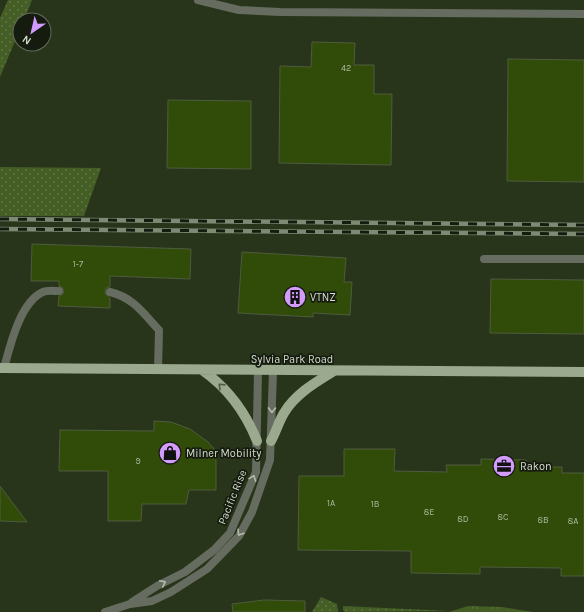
<svg xmlns="http://www.w3.org/2000/svg" width="584" height="612" viewBox="0 0 584 612" font-family="Karla,sans-serif">
<defs>
<pattern id="grass-dots" width="8" height="8" patternUnits="userSpaceOnUse"><rect width="8" height="8" fill="#445e26"/><path d="M2 2h.1M6 6h.1" fill="none" stroke="#5e7544" stroke-width="1.8" stroke-linecap="round"/></pattern>
<pattern id="forest-crowns" width="20" height="18" patternUnits="userSpaceOnUse"><rect width="20" height="18" fill="#445e26"/><path d="M2 6a3 3 0 1 1 6 0M12 15a3 3 0 1 1 6 0" fill="none" stroke="#5e7544"/></pattern>
</defs>
<rect width="100%" height="100%" fill="#28351a"/>
<path fill="url(#grass-dots)" d="M8,0H32L24,20H20V29L0,77V18Z
M0,167L101,168L84,216H0Z
M321,597L337,604L338,612H312Z
M343,606L449,611L345,612L343,610Z"/>
<path fill="url(#forest-crowns)" d="M468,606L502,607L533,612H449Z"/>
<path fill="#314b09" stroke="#4e5c3f" d="M312,42L355,43L354,65H374V94H392L391,165L279,163L280,66L311,67Z
M508,59L584,60V182L507,181Z
M168,100L251,101V169L167,168Z
M32,244L191,249L190,279L110,276V287L106,288L105,293L110,298V308L58,306L59,296L63,294L64,291L62,287L59,286V281H31Z
M242,252L346,258L344,282H352L350,315L313,313V317L238,313Z
M491,279L584,280V334L490,333Z
M154,421L171,422L190,429L208,442L216,451V490H189L186,504H142L141,521H108V471H59L60,430L154,431Z
M344,449H395L394,471L447,472L446,465H481V459L526,460V467H562V473H584V576H561V568L480,567V574L411,573V551L298,550L299,476H344Z
M0,486L27,522L0,521Z
M264,600L305,601V612H233L232,604Z"/>
<g fill="none" stroke-linecap="round" stroke-linejoin="round">
<path stroke="#666d60" stroke-width="8" d="M484,259H584
M110,292C134,298 143,313 159,330L158,370
M4,368C10,346 20,302 43,292C47,290 54,291 59,291"/>
<path stroke="#666d60" stroke-width="8" d="M132,602L157,586L185,572L214,550L230,533L256,472L258,371
M105,612L130,604L152,601L171,592L207,569L239,536L252,512L270,460L273,371"/>
<path stroke="#666d60" stroke-width="8" d="M198,0L239,10L280,12L584,14"/>
<path stroke="#9ba98e" stroke-width="10" d="M0,368L584,372
M202,370C228,388 245,411 257,441
M271,441C276,432 279,421 284,413C295,394 316,382 334,371"/>
<g stroke="#7f8a74" stroke-width="4.5">
<path id="rail" d="M0,219L584,225
M0,229L584,234"/>
</g>
<use href="#rail" stroke="#151b0f" stroke-width="3" stroke-dasharray="9" stroke-linecap="butt"/>
</g>
<defs><path id="oneway-chevron" d="M-2-3.5L2.5 0L-2 3.5" fill="none" stroke-width="1.6" stroke-linecap="round" stroke-linejoin="round"/></defs>
<use stroke="#515b48" href="#oneway-chevron" transform="translate(221 386) rotate(-136)"/>
<g stroke="#b4bcac">
<use href="#oneway-chevron" transform="translate(272 410) rotate(91)"/>
<use href="#oneway-chevron" transform="translate(253 478) rotate(-69)"/>
<use href="#oneway-chevron" transform="translate(240 533) rotate(123)"/>
<use href="#oneway-chevron" transform="translate(163 583) rotate(-27)"/>
</g>
<defs>
<g id="building-disc" transform="scale(1.15)"><circle r="9.5" fill="#d39cfc" stroke="#151b0f"/><path d="M-4-6H4V6H1V3H-1V6H-4ZM-2.5-4.3h1.7v1.8h-1.7ZM.8-4.3h1.7v1.8H.8ZM-2.5-1h1.7V.8h-1.7ZM.8-1h1.7V.8H.8Z" fill="#111"/></g>
<g id="shop-disc" transform="scale(1.15)"><circle r="9.5" fill="#d39cfc" stroke="#151b0f"/><path d="M-5-2.5h2.3a2.7 3.5 0 0 1 5.4 0H5L5.5 6h-11ZM-1.5-2.5h3a1.5 2.3 0 0 0-3 0Z" fill="#111"/></g>
<g id="office-disc" transform="scale(1.15)"><circle r="9.5" fill="#d39cfc" stroke="#151b0f"/><path d="M-6-3h4V-5.5h4V-3h4V5H-6ZM-1-4.5V-3h2v-1.5ZM-6 0V1H6V0Z" fill="#111"/></g>
</defs>
<g fill-rule="evenodd">
<use href="#building-disc" x="295" y="297"/>
<use href="#shop-disc" x="170" y="453"/>
<use href="#office-disc" x="504" y="466"/>
</g>
<g text-anchor="middle" stroke-width="3.5" stroke-linejoin="round" paint-order="stroke">
<g font-size="9" fill="#acb99c">
<text x="346" y="71">42</text>
<text x="78" y="267">1-7</text>
<text x="138" y="464">9</text>
<text x="331" y="506">1A</text>
<text x="375" y="507">1B</text>
<text x="429" y="515">8E</text>
<text x="503" y="520">8C</text>
<text x="463" y="522">8D</text>
<text x="543" y="523">8B</text>
<text x="573" y="524">8A</text>
</g>
<g font-size="11" fill="#d5decd" stroke="#151b0f" text-anchor="start">
<text x="310" y="301">VTNZ</text>
<text x="186" y="457">Milner Mobility</text>
<text x="520" y="470">Rakon</text>
</g>
<g font-size="11" fill="#d5decd" stroke="#151b0f">
<text x="292" y="363">Sylvia Park Road</text>
<text transform="translate(232 497) rotate(-68)" y="4">Pacific Rise</text>
</g>
</g>
<g transform="translate(32 32) rotate(214)"><circle r="19" fill="#151b0f" stroke="#62695b"/>
<path d="M0-3L7 15L0 10L-7 15Z" fill="#d39cfc"/>
<text y="-6" font-size="11" font-weight="bold" text-anchor="middle" fill="#d5decd">N</text>
</g>
</svg>
